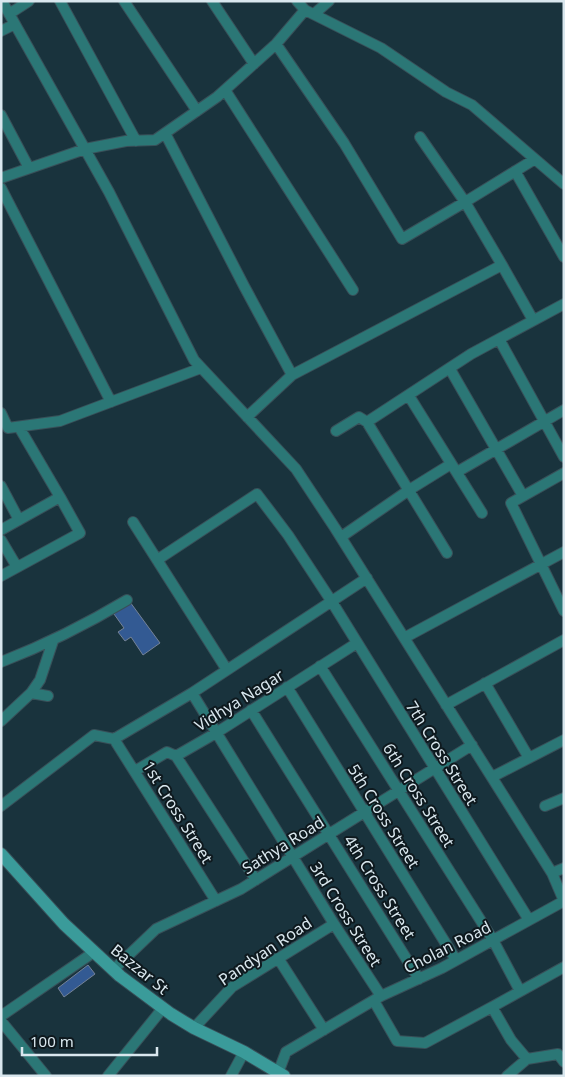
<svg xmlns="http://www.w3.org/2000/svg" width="565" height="1077" viewBox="0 0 565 1077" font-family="'Noto Sans',sans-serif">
<rect width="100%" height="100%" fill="#19333d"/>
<path fill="#335a93" stroke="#748297" d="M130,602L160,643L143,655L131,637L125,641L118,632L124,628L114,614Z
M88,965L95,974L64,997L58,988Z"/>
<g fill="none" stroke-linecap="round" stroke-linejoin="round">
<g stroke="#385059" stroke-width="12">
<path id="minor" d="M2,1L109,192L194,360L296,469L335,528L552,873L564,901
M60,1L136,141
M124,1L197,111
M212,1L254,64
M297,1L305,10
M9,14L29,1
M314,14L329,1
M1,31L15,24
M276,44L344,143L402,239L465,202L502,265
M225,90L353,290
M1,115L29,168
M165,133L244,286L292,375
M420,137L465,202L535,159
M515,171L564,257
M1,178L85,149L126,141L155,140L217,97L276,44L305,10L381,48L446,92L472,105L564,184
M1,188L111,402
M499,339L564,457
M450,369L523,496
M409,396L482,513
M1,413L8,428L60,421L201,368
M247,417L292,375L502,265L533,320
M19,427L60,497
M336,431L359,417L367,422
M457,472L564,410
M564,473L511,503L564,611
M1,486L19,520
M133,522L227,670
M1,530L60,497L80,533L1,576
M341,537L409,490L451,464
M1,540L17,567
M447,553L367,422L471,354L564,304
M157,560L257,494L288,535L332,602L529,920
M404,638L564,552
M1,662C45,645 87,624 127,600
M320,666L493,940L520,991
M485,683L529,758
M287,687L456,960
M31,693L48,696
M192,693L334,924L381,996
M446,705L564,640
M251,710L419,979
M1,721L31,693L40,680L53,641
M114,739L216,901
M176,756L256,880
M135,771L167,752L176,756L216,733L357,643
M492,777L564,740
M1,806L94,735L114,739L192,693L367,578
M545,806L564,798
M552,873L564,868
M278,958L324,1030
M113,970L156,929L241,889L472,745
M374,1001L397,1041L425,1043L492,1007
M1,1016L94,952
M1,1021L46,1076
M194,1028L232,987L334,924
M527,1059L558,1054L564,1062
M278,1073L286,1052L381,996L442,968L564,901
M108,1076L163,1008
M231,1076L244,1052
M507,1076L527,1059L511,1040L492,1007L564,967"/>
</g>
<g stroke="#385059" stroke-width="14">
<path id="secondary" d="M1,854L64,924L120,976L171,1014L194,1028L244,1052L284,1076"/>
</g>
<use href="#minor" stroke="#2b7776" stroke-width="10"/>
<use href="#secondary" stroke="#3a9b9a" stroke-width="12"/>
</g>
<g text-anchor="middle" stroke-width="4" stroke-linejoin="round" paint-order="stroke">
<g font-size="16" fill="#d9e7ee" stroke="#0e191e">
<text transform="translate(239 700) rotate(-32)" y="6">Vidhya Nagar</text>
<text transform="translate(442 753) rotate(58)" y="6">7th Cross Street</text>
<text transform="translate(419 795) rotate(58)" y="6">6th Cross Street</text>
<text transform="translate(178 812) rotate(58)" y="6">1st Cross Street</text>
<text transform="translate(384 816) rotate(58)" y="6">5th Cross Street</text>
<text transform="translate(283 845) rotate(-32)" y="6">Sathya Road</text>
<text transform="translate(380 887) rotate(58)" y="6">4th Cross Street</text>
<text transform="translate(346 914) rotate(58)" y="6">3rd Cross Street</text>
<text transform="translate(447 947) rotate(-27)" y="6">Cholan Road</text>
<text transform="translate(265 951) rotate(-34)" y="6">Pandyan Road</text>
<text transform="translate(140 969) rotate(39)" y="6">Bazzar St</text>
</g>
</g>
<rect width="565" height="1077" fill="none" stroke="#d9e7ee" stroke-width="5"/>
<path d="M22 1047v8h135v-8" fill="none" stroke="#d9e7ee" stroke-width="2.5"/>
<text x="30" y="1047" font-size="15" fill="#d9e7ee" stroke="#0e191e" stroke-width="4" paint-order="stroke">100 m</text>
</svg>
